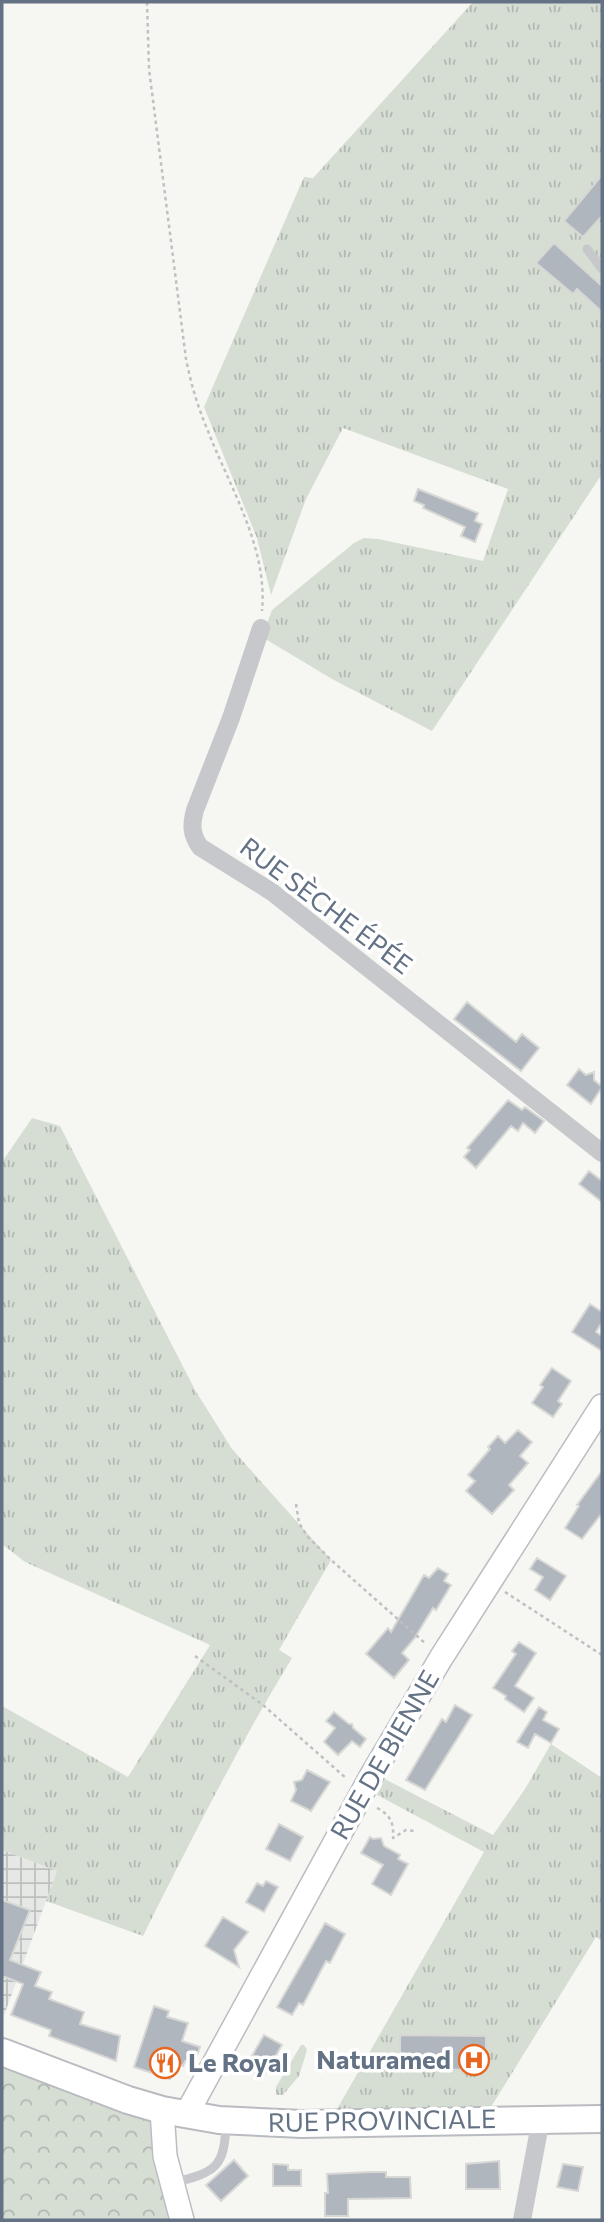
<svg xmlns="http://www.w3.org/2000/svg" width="604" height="2222" viewBox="0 0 604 2222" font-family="Commissioner,sans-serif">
<defs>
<pattern id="industrial-grid" width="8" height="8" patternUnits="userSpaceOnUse" patternTransform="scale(1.75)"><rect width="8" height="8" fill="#e6e8e6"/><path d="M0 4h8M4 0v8" fill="none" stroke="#bec0c0"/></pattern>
<pattern id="grass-tufts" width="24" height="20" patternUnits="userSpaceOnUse" patternTransform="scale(1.75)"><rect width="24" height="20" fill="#d6ded3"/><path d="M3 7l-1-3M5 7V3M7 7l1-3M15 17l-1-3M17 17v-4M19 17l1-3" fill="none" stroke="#b1b8b1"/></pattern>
<pattern id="forest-crowns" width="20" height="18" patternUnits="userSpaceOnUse" patternTransform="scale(1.75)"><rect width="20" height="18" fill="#d6ded3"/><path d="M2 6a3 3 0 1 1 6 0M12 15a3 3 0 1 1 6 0" fill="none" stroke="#b1b8b1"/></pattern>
</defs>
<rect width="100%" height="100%" fill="#f6f6f2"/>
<path fill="url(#industrial-grid)" d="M2,1850L57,1871L2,2021Z"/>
<path fill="url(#grass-tufts)" d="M473,2H602V474L432,731L332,679L262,637L272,610L354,543L364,538L378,539L483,561L508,489L343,428L306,499L271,595L257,538L204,407L304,177L313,178Z
M32,1118L60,1126L195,1390L232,1449L331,1560L279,1650L292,1658C237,1748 190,1842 143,1936L46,1901L57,1871L2,1850V1706L128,1777L210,1645L25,1562L2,1544V1162Z
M551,1744L602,1778V1941L596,1937L483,2120L329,2123L484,1852L364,1788L373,1773L493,1835L525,1789Z
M301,2045H304L307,2050L299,2076L283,2095H276V2087Z"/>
<path fill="url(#forest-crowns)" d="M2,2052L162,2110L182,2220H2Z"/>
<path fill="#b0b6bd" stroke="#d7d8d5" stroke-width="2" d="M602,175V216L583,237L564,221Z
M554,243L602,286V312L577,289L573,294L536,263Z
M418,489L478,513L475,521L482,524L475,542L461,536L465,527L423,508L424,505L414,501Z
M467,1002L516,1042L522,1034L539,1048L521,1071L454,1019Z
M579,1069L586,1075L594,1072V1080L602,1087L591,1104L567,1085Z
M508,1100L522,1110L525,1107L544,1121L535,1133L523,1123L518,1131L511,1126L476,1168L464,1157L470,1150L467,1148Z
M589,1171L602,1181V1202L579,1184Z
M590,1304L602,1312V1322L596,1332L602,1336V1351L572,1332Z
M552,1368L571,1381L558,1401L562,1404L553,1417L532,1403L543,1387L540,1385Z
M518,1430L532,1442L520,1456L528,1463L509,1485L514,1490L492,1514L466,1491L475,1481L468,1475L490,1449L488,1447L498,1436L505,1443Z
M602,1471V1513L582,1539L565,1528L579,1506L577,1505Z
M537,1558L566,1576L550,1600L535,1590L543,1577L530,1569Z
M438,1568L448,1574L444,1581L451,1585L436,1610L433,1608L414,1639L402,1653L409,1660L394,1678L366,1654L388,1628L391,1632L424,1575L429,1578Z
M519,1642L536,1653L515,1686L534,1698L524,1712L505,1699L506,1696L493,1688L516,1654L512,1651Z
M455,1705L472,1715L425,1790L406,1780L442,1719L446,1722Z
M539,1707L547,1712L543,1720L559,1729L551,1743L535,1734L528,1748L517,1742Z
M334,1712L349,1724H352L353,1728L366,1739L360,1747L352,1741L338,1755L324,1742L335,1728L326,1721Z
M307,1770L330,1782L311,1811L291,1801L296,1790L294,1782L302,1780Z
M279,1824L303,1837L290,1861L266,1849Z
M370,1837L373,1839L381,1838L384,1846L400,1855L398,1859L408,1864L391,1895L372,1884L383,1865L361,1853Z
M266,1881L278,1887L264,1912L246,1902L257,1883L263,1886Z
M2,1900L30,1910L10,1960L41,1972L35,1986L52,1992L49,1999L84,2012L80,2024L120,2036L116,2061L49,2036L51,2030L11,2015L23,1984L3,1976L2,1980Z
M223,1917L248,1932L234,1950L239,1967L205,1946Z
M325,1923L345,1934L330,1963L326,1961L303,2005L299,2003L292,2015L277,2007Z
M154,2006L169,2011L167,2017L188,2023L182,2041L200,2047L194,2064L185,2061L183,2066L175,2063L170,2079L134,2067Z
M264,2035L282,2045L263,2078L245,2068Z
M400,2035L486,2036V2070L400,2069Z
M234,2160L248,2176L221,2201L206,2185Z
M499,2161L500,2189H466V2164Z
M273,2164L288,2165V2170H301V2186H273Z
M563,2164L583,2167L578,2191L557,2187Z
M371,2172H386V2177H410L411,2198L348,2199V2216H325V2193H328L327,2174Z"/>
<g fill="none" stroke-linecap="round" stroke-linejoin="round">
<g stroke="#babdc2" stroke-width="26">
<path id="secondary" d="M162,2110L165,2156L182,2220
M186,2115L373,1773L441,1658L602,1406"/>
</g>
<g stroke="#b8bbc0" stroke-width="30">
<path id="primary" d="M2,2052L128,2100L162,2110L219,2120L302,2124L602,2119"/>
</g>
<path stroke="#bfc0c3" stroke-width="2.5" stroke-dasharray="3.5 3.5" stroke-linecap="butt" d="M147,2L149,69L186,359C191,384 198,408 208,431C230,488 268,548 262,611
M296,1504L299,1523L307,1536L331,1560L426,1644
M505,1592L602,1655
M195,1656L263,1705L347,1779
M377,1808C391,1815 394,1824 393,1838L406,1830L414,1831"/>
<path stroke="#c6c8cc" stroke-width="9" d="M587,249L602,269
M173,2183C216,2172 225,2168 226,2121"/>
<path stroke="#c6c8cc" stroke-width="18" d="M261,628L231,718L195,810C191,825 191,834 200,847L272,892L602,1153
M522,2220L541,2119"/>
<use href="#secondary" stroke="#fff" stroke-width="23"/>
<use href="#primary" stroke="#fff" stroke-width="26"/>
</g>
<defs>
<g id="hospital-ring" transform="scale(1.575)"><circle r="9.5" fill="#fff" stroke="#e86720" stroke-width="1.5"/><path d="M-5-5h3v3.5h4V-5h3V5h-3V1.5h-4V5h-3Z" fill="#e86720"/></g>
<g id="restaurant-ring" transform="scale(1.575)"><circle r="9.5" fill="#fff" stroke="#e86720" stroke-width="1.5"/><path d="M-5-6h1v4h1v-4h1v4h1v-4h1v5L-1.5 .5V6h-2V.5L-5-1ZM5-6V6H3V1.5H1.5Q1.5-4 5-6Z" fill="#e86720"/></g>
</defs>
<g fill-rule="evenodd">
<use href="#hospital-ring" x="474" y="2060"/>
<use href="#restaurant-ring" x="165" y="2063"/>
</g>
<g text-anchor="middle" stroke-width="7" stroke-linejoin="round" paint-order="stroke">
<g font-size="26" fill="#647285" stroke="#fff">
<text transform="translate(326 906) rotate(37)" y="9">RUE SÈCHE ÉPÉE</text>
<text transform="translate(385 1755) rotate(-60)" y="9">RUE DE BIENNE</text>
<text transform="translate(382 2121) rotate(-1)" y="9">RUE PROVINCIALE</text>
</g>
<g font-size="26" font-weight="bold" fill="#647285" stroke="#fff" text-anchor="end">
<text x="451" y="2069">Naturamed</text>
<text x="188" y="2072" text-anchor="start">Le Royal</text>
</g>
</g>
<rect width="604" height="2222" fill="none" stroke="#647285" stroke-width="7"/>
</svg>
